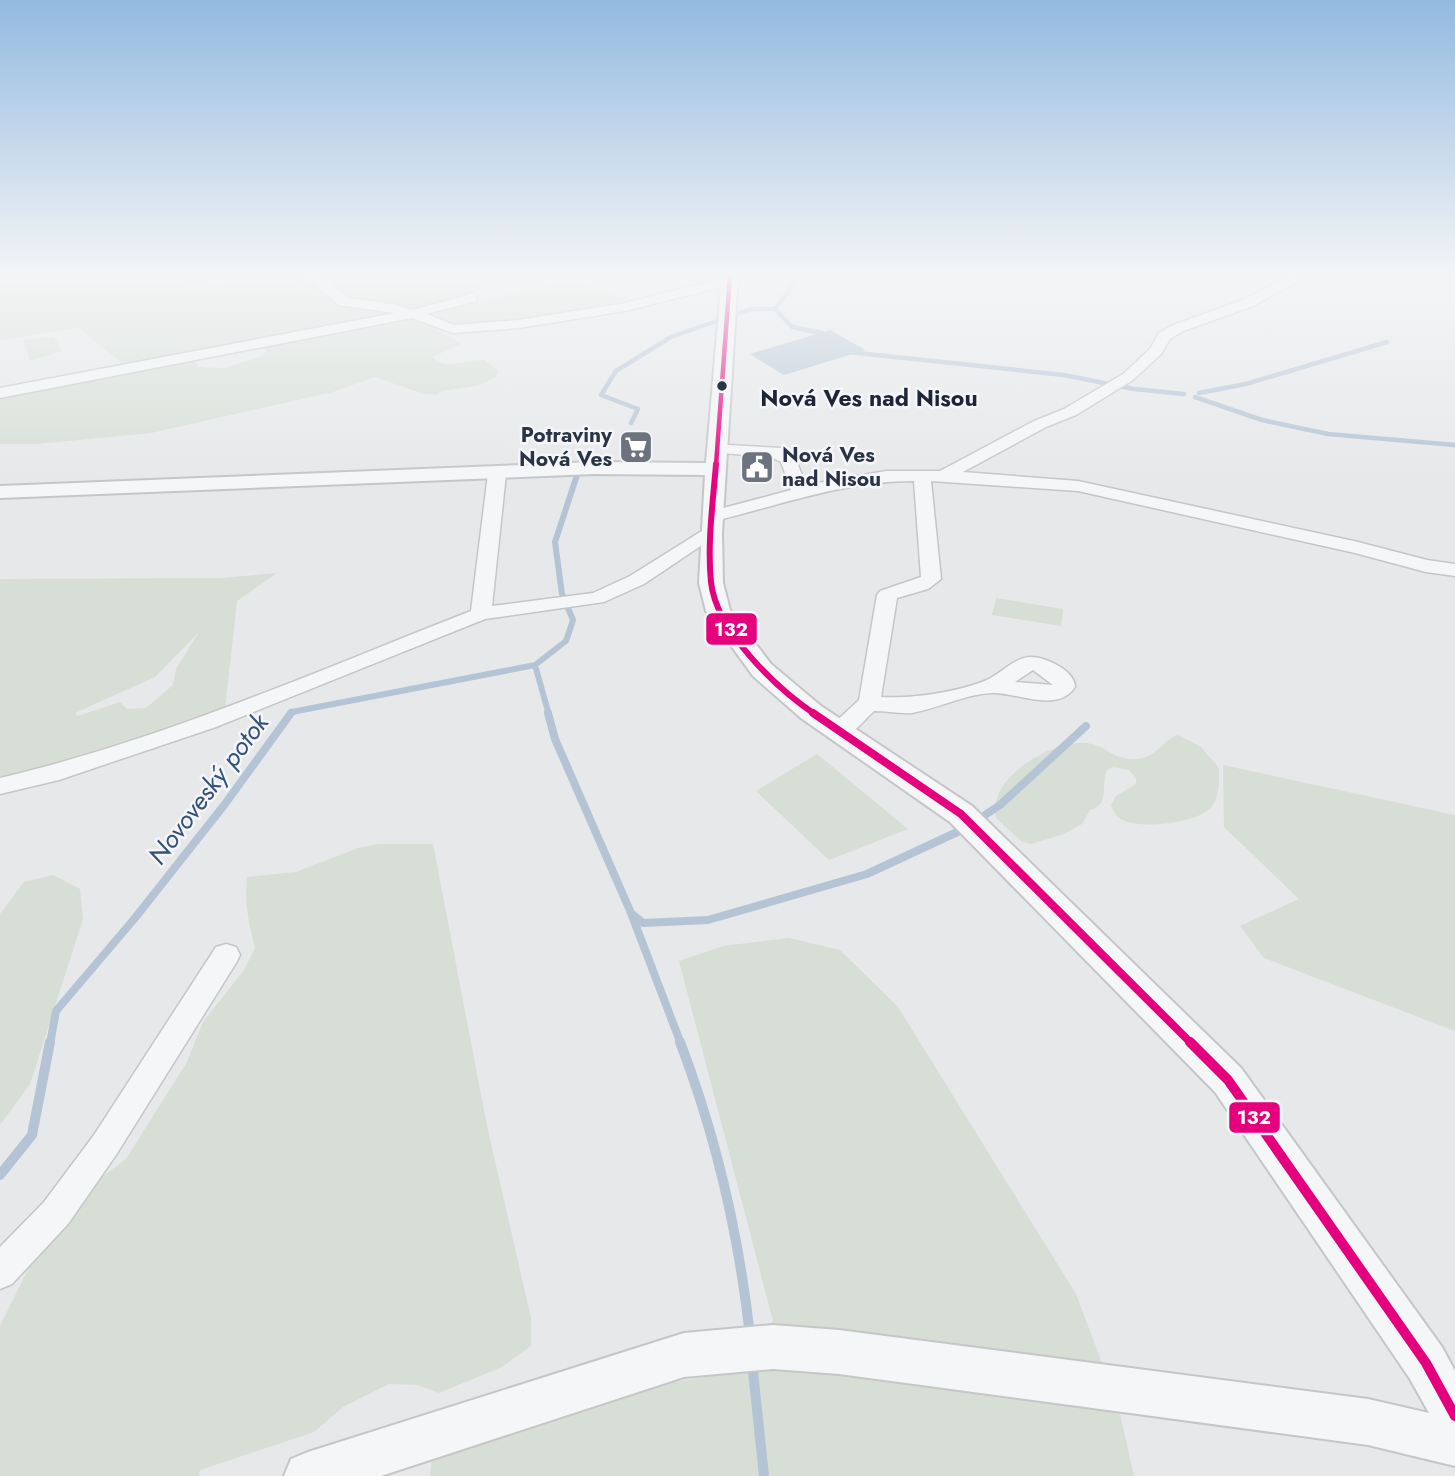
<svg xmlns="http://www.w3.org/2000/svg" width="1455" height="1476" viewBox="0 0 1455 1476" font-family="Jost,sans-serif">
<rect width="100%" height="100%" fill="#e6e8ea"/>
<path fill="#d6ded6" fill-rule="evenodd" d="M0,275H222L201,279L188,287L195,290L268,275H504L513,279L409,311L123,364L79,328L0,340Z
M572,281L628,299L552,318L450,325L437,317L435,311Z
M415,318L462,344L432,357C446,371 467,359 485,360L498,371L496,377L476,386L442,391L437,395L424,394L375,377L333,392L151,433L37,444H0V394L192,358L199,367L224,368L263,356L266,351L264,346Z
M54,337L62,351L30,361L23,340Z
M277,573L237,601L225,708C154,742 76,761 0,779V579L222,578ZM199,632L176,669L173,685L146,708L127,709L120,702L78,716L75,713L155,677Z
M996,598L1063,609L1061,626L992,615Z
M1178,735L1201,747L1219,768C1220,778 1219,796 1213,805C1202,823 1143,829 1125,821C1117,818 1114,813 1111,805L1116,796L1136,784V778L1129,770L1114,767L1107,770C1100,786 1111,804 1090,810L1082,824L1064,834L1031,844L1021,841L996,818C986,778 1052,740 1086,743C1106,745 1114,761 1137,759C1158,757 1162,740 1178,735Z
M817,754L908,829L829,860L756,791Z
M1223,765L1455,815V1031L1264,958L1240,926L1299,899L1224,827Z
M378,844H433L487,1126L531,1318V1346L502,1367L439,1393L418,1385L389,1384L343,1407L314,1432L200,1470L199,1476H0V1326L31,1263L78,1203L102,1177L126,1159L187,1062L203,1022L244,970L255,948C249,924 244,902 247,877L296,872L358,848Z
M53,875L80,889L83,919L30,1084L0,1125V914L24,882Z
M789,938L840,950L898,1007L1076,1294L1118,1405L1134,1476H430L434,1439L613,1391L733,1373L773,1321L679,961L723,946Z"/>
<path fill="#b4c4d5" d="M830,330L865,350L784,375L750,354Z"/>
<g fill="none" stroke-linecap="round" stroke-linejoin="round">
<path stroke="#b4c4d5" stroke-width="4.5" d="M775,309L792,327L822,333L828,339
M848,352L1064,375L1134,389L1184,394
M1199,393L1246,384L1387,342
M1195,397L1262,420L1328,434L1455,445
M631,423L638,409L601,395L616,371L671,337L751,309H775L795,283L789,275"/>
<path stroke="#b4c4d5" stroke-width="6" d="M535,665L549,715
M290,715L292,712L535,665L566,641L573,620L562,594L555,542L577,475"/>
<path stroke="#b4c4d5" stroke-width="8" d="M548,713L555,739L631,913L681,1044
M976,821L1000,805L1086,726
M631,913L643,923L708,920L867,874L966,828
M50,1044L56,1011L135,918L225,804L291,713"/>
<path stroke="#b4c4d5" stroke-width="10" d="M680,1042C716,1136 739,1236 750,1336
M0,1175L32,1135L50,1042
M752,1362L764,1476"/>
<g stroke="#c4c6c8" stroke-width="3">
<path id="minor" d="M302,275L323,277L348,298L392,304L413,310L471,294L476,295V301L427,314L454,325L519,320L625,303L729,277L735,281L734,284L625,311L519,328L453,333L412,318L0,398V388L395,313L339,305L313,283L302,280Z
M1291,275H1308L1253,306L1183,331L1170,339L1161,354L1133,380L1076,415L1046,427L963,472L1078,481L1358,542L1427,560L1455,564V576L1426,572L1355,553L1078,491L931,481L941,579L928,589L897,598L881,697C912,699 958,692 987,680C1002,673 1013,659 1029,657C1044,656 1075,670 1075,687C1057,714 1017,692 992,693C966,694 939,708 912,713C900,714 886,711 874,711C862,722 849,742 830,737L827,732L830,727L859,700L877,595L880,591L921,577L914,481C844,481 781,505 714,521L708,520L705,516L708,512L791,490L781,462L771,457L711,452L709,448L711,444L781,448L794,455L806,485L886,471H940L1034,421L1064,409L1123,374L1150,349L1159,333L1173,325L1243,300ZM1033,670L1053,685L1015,682Z
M497,469L506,474L492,606L593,593L630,576L705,529L711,527L720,533L644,584L604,602L485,619L216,727L59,780L0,794V778C162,740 317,671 471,611L488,474Z
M226,944L236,947L240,955L236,963L116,1155L68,1224L12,1284L0,1289V1247L44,1202L94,1135L216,947Z"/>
</g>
<g stroke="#c4c6c8" stroke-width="4">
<path id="tertiary" d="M722,275H738L722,533L723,583L730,610L771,664L821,706L972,806L1241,1068L1442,1347L1455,1371V1466L1368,1445L839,1374L773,1369L684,1377L381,1476H284L291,1459L308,1452L684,1333L773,1325L839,1330L1368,1399L1429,1413L1410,1379L1215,1092L950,822L801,718L753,676L706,611L699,583L705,475L594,474L0,498V486L594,462L706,463Z"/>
</g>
<use href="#minor" fill="#f5f6f7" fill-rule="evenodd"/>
<use href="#tertiary" fill="#f5f6f7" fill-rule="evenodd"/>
<g stroke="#f4f6f9" stroke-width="8">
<path id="bus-1-far3" d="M716,465L730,275"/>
</g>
<g stroke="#f4f6f9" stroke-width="10">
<path id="bus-1-far2" d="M716,464C713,502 707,544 711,582C716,631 777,689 816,715"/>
</g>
<g stroke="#f4f6f9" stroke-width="13">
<path id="bus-1-far1" d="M813,713L961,814L1192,1044"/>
</g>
<g stroke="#f4f6f9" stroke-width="16">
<path id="bus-1" d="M1190,1042L1228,1080L1426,1363L1455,1416"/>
</g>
<use href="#bus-1-far3" stroke="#e5007d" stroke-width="4.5"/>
<use href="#bus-1-far2" stroke="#e5007d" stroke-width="6"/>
<use href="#bus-1-far1" stroke="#e5007d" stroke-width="8"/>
<use href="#bus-1" stroke="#e5007d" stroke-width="10"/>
</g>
<linearGradient id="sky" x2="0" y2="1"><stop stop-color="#93bae0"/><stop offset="0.57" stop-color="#f4f5f6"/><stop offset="1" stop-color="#f4f5f6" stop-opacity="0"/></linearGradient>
<rect width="1455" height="481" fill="url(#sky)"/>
<defs>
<g id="supermarket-square" transform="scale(1.75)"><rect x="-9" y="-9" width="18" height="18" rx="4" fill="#6c737f" stroke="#f4f6f9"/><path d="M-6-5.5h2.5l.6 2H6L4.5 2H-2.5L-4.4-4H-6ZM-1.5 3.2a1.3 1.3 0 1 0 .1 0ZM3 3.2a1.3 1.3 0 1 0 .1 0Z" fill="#fff"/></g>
<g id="civic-square" transform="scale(1.75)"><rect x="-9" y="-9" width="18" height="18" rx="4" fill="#6c737f" stroke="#f4f6f9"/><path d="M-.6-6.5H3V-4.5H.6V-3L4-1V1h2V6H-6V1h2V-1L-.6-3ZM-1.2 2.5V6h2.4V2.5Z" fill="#fff"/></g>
</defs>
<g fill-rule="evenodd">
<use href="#supermarket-square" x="636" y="447"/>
<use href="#civic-square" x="757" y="467"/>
</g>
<circle fill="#2b3445" stroke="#f4f6f9" stroke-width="2.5" cx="722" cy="386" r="6"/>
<g text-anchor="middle" stroke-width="5" stroke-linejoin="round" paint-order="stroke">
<g font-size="21" font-weight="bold" fill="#2b3445" stroke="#f4f6f9" text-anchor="end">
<text x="612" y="442">Potraviny<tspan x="612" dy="24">Nová Ves</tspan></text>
<text x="782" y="462" text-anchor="start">Nová Ves<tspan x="782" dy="24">nad Nisou</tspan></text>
</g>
<g font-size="23" font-weight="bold" fill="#1d2536" stroke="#f4f6f9">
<text x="869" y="406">Nová Ves nad Nisou</text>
</g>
<g font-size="26" font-style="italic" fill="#34527a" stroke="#f4f6f9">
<text transform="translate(208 789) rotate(-53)" y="9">Novoveský potok</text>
</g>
</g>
<g stroke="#f4f6f9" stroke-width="2.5">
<rect x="705" y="612" width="53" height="34" rx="7" fill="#e5007d"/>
<rect x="1228" y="1101" width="53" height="33" rx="7" fill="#e5007d"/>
</g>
<g font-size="19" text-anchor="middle" font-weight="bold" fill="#fff">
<text x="731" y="636">132</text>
<text x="1254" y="1124">132</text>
</g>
</svg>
